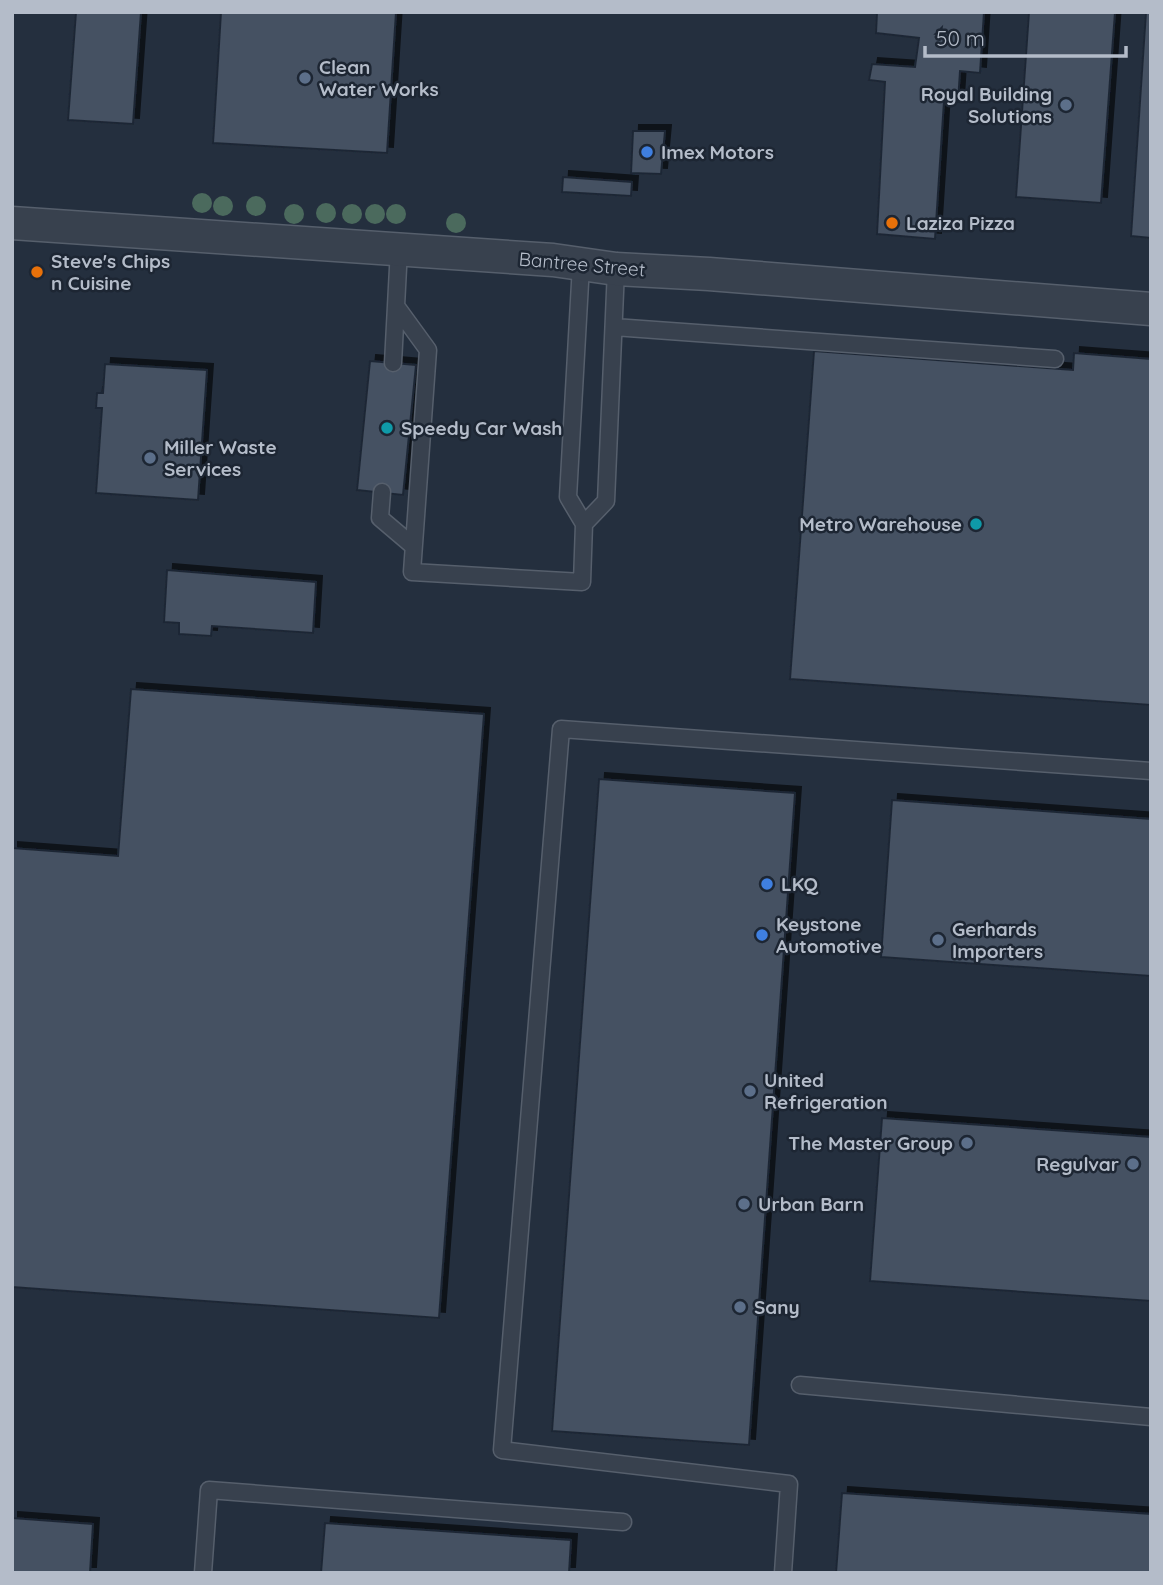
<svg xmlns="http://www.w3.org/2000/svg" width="1163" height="1585" viewBox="0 0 1163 1585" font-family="Quicksand,sans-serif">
<defs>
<filter id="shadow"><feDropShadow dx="6" dy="-6" stdDeviation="0" flood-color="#0009"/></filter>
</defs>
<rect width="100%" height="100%" fill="#242f3e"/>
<path fill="#455162" stroke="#1f2835" stroke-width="2" filter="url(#shadow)" d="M76,12H141L133,124L68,120Z
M221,12H396L387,153L213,143Z
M877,12H984L980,73L960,71L958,102L944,101L935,239L877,234L885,82L869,80L872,64L915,67L919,38L876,33Z
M1029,12H1115L1101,203L1016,197Z
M1146,12H1151V238L1131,236Z
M633,131H665L661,174L631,173Z
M563,177L632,182L631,196L562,192Z
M814,351L1073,370L1074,353L1151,359V705L790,679Z
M370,361L416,365L403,495L357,490Z
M105,364L207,370L198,500L96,493L102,408H96L97,393H103Z
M167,570L316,582L313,633L212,626L211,636L179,634V623L164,622Z
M131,689L484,714L439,1318L12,1287V848L118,856Z
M599,779L795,793L749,1445L552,1431Z
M892,800L1151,819V976L881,957Z
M882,1118L1151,1137V1301L870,1281Z
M842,1493L1151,1514V1573H836Z
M12,1518L93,1524L90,1573H12Z
M325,1523L571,1540L569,1573H321Z"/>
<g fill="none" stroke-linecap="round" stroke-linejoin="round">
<g stroke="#565f6c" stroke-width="19">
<path id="service" d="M399,249L396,306L428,350L412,572L582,582L584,524
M581,265L568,497L584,524L606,501L616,269
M614,327L1055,359
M393,363L396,306
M382,492L380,518L413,546
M800,1385L1151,1417
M203,1573L209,1490L623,1522
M783,1573L789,1484L502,1450L561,729L1151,771"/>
</g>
<g stroke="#565f6c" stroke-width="35">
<path id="minor" d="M12,223L553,260L616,269L709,274L1151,309"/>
</g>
<use href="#service" stroke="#38414e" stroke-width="16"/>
<use href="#minor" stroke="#38414e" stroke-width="32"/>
</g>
<g fill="#4b6a5d">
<circle cx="202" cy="203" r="10"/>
<circle cx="223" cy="206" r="10"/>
<circle cx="256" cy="206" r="10"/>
<circle cx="326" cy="213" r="10"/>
<circle cx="294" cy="214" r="10"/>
<circle cx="352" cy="214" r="10"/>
<circle cx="375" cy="214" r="10"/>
<circle cx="396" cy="214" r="10"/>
<circle cx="456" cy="223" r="10"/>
</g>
<g fill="#5c6f8a" stroke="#1d2633" stroke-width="2.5">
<circle cx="305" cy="78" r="7"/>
<circle cx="1066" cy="105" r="7"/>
<circle cx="150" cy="458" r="7"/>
<circle cx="938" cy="940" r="7"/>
<circle cx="750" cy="1091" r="7"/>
<circle cx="967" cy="1143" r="7"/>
<circle cx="1133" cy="1164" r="7"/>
<circle cx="744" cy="1204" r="7"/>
<circle cx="740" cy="1307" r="7"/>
</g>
<g fill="#3f7fe0" stroke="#1d2633" stroke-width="2.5">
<circle cx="647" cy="152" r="7"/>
<circle cx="767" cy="884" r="7"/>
<circle cx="762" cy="935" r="7"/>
</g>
<g fill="#e8710a" stroke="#1d2633" stroke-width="2.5">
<circle cx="892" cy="223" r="7"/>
<circle cx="37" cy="272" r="7"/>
</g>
<g fill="#0f9aa8" stroke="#1d2633" stroke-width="2.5">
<circle cx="387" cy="428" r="7"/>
<circle cx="976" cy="524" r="7"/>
</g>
<g text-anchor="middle" stroke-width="5" stroke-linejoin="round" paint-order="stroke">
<g font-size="19" font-weight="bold" fill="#b4bcc9" stroke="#1d2633" text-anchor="start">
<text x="319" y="74">Clean<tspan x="319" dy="22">Water Works</tspan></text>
<text x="1052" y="101" text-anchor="end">Royal Building<tspan x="1052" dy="22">Solutions</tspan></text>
<text x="661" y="159">Imex Motors</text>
<text x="906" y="230">Laziza Pizza</text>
<text x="51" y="268">Steve's Chips<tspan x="51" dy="22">n Cuisine</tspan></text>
<text x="401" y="435">Speedy Car Wash</text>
<text x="164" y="454">Miller Waste<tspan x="164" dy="22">Services</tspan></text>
<text x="962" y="531" text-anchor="end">Metro Warehouse</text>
<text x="781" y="891">LKQ</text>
<text x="776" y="931">Keystone<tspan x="776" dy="22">Automotive</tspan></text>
<text x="952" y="936">Gerhards<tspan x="952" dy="22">Importers</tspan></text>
<text x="764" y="1087">United<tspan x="764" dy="22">Refrigeration</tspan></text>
<text x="953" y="1150" text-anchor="end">The Master Group</text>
<text x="1119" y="1171" text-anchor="end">Regulvar</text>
<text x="758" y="1211">Urban Barn</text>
<text x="754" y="1314">Sany</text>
</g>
<g font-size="19" fill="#b4bcc9" stroke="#1d2633">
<text transform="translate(582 264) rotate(5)" y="7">Bantree Street</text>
</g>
</g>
<rect width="1163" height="1585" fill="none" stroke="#b4bcc9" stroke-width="28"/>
<path d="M925 46v10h201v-10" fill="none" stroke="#b4bcc9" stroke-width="3.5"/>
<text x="936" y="46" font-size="21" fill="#b4bcc9" stroke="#1d2633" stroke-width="5" paint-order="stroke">50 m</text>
</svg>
